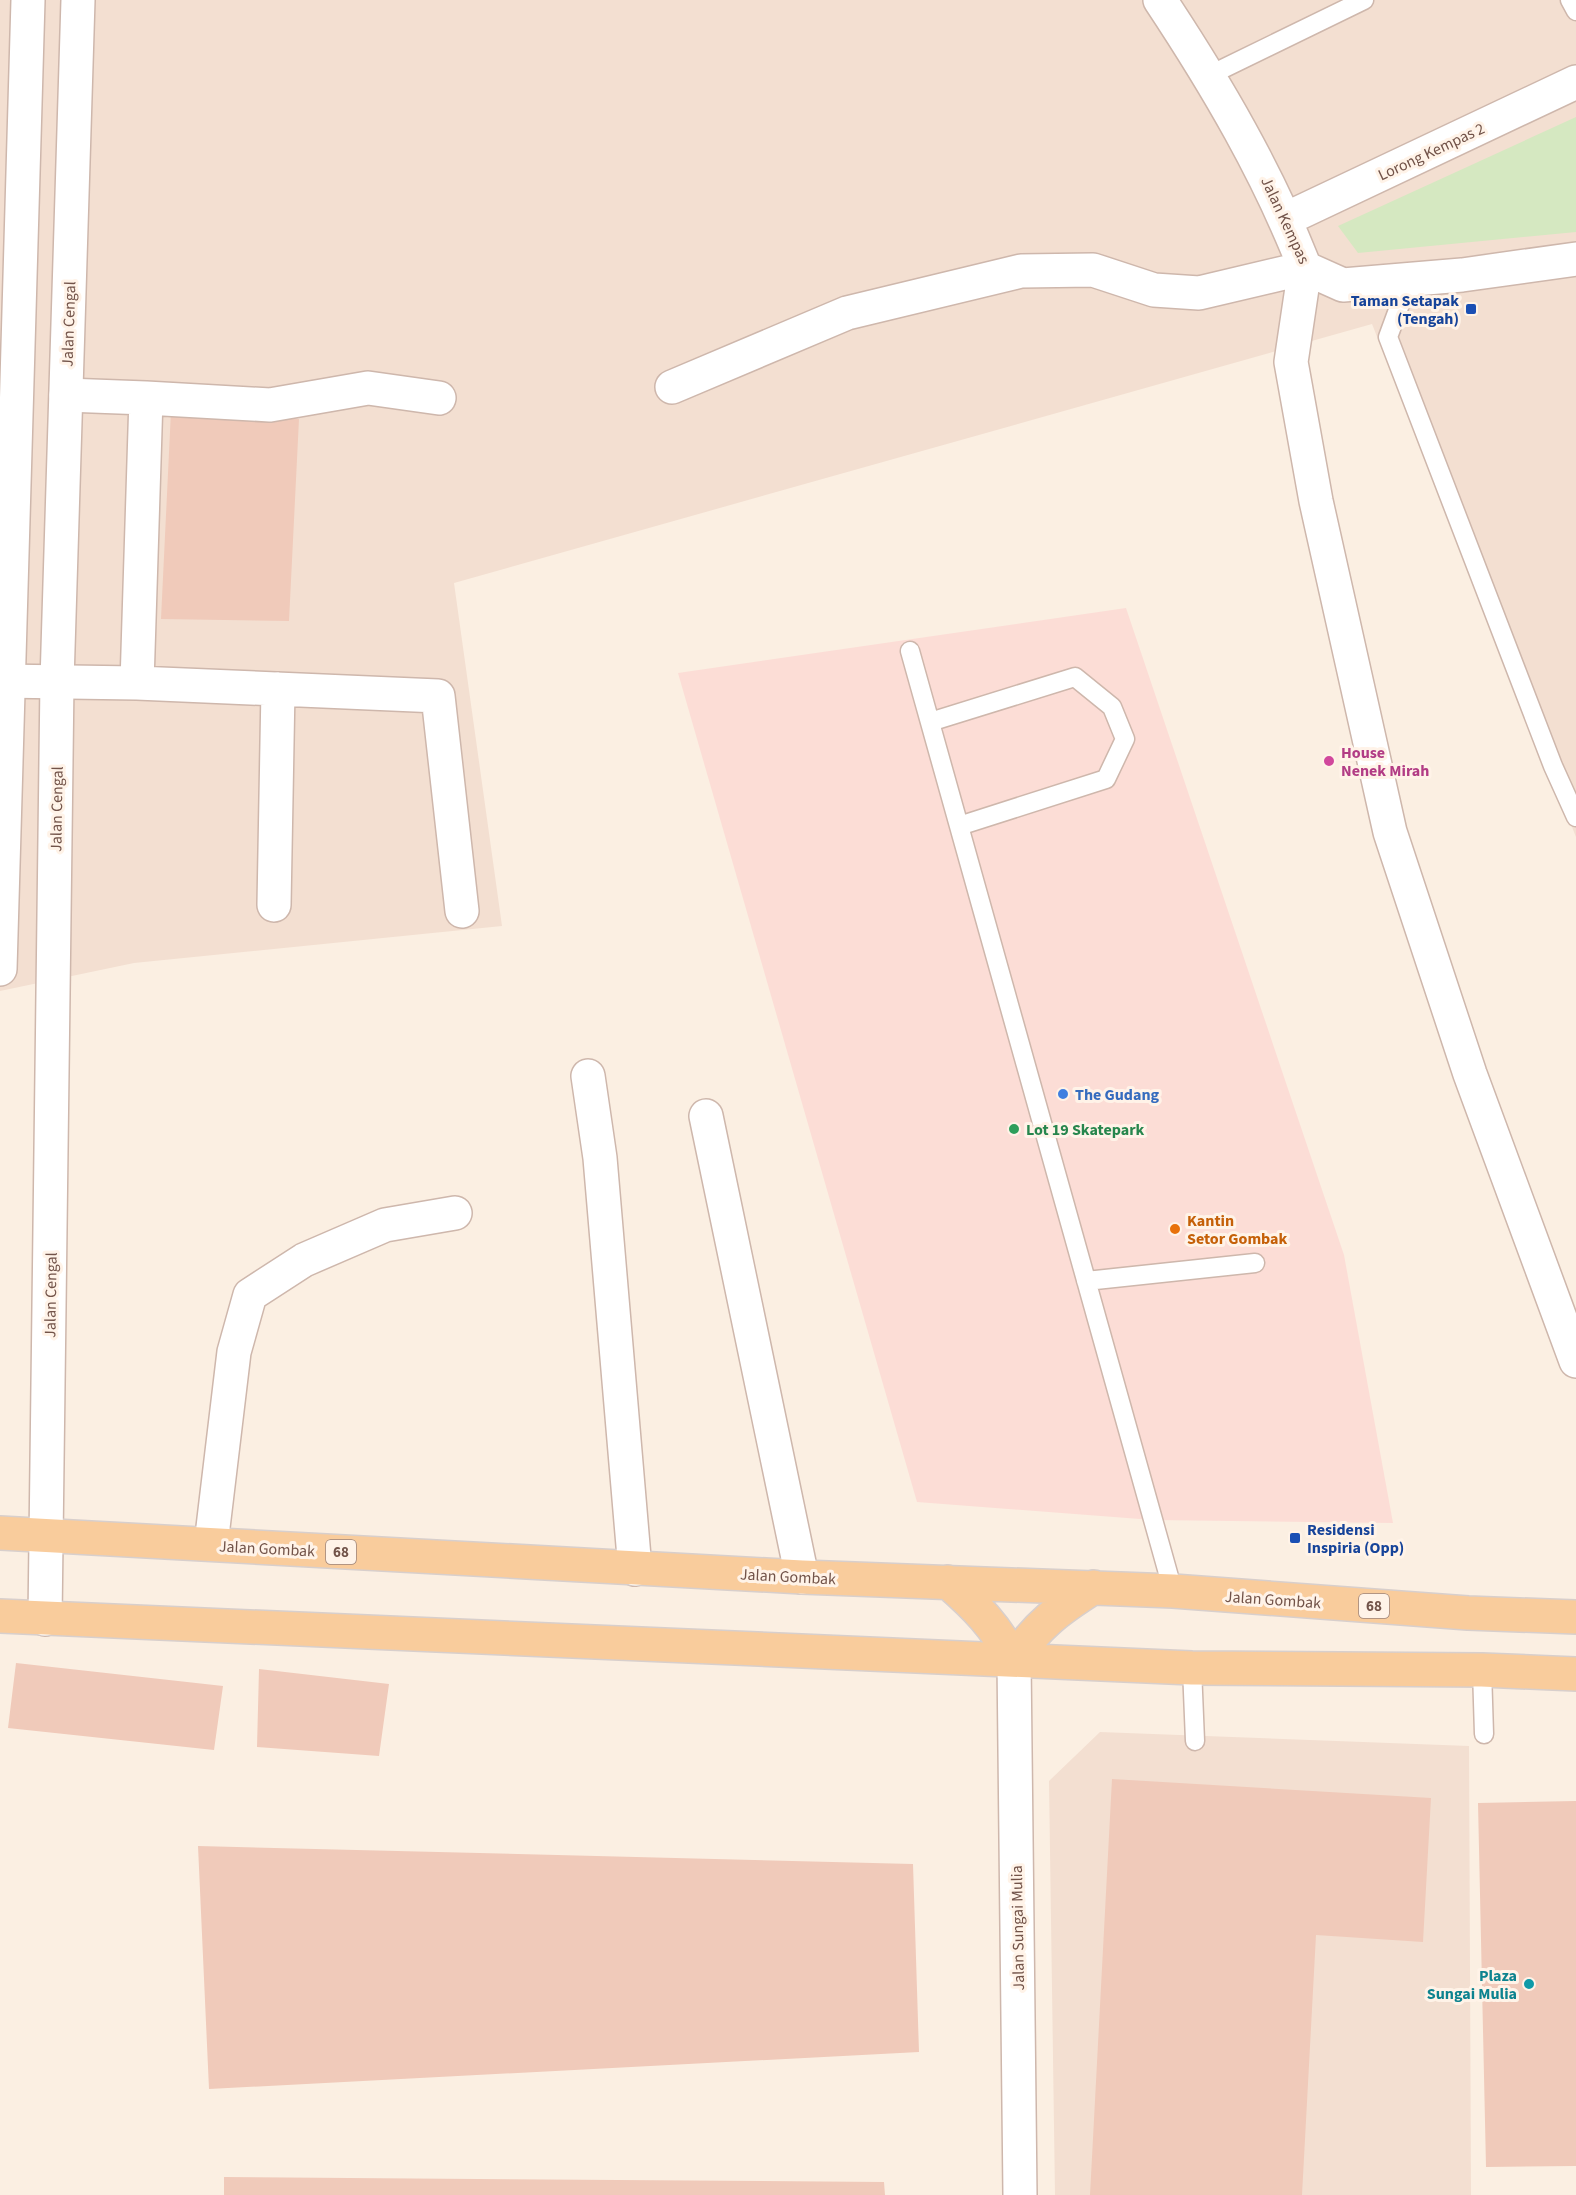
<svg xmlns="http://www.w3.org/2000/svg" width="1576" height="2195" viewBox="0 0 1576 2195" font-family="'Source Sans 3',sans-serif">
<rect width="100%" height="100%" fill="#fbefe2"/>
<path fill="#f3dfd1" d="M0,0H1576V837L1372,324L454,583L502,926L134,963L0,991Z
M1100,1732L1469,1746L1471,2195H1055L1049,1781Z"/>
<path fill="#fcddd6" d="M1126,608L1344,1255L1393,1523L1153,1520L917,1502L678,673Z"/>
<path fill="#d5e8c1" d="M1576,117V232L1358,253L1338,226Z"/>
<path fill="#f0caba" d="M171,411L299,419L289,621L161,619Z
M16,1663L223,1686L214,1750L8,1728Z
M259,1669L389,1684L379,1756L257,1747Z
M1112,1779L1431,1798L1423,1942L1316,1935L1302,2195H1090Z
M1576,1801V2166L1486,2167L1478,1803Z
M198,1846L913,1864L919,2052L209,2089Z
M224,2177L884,2182L885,2195H224Z"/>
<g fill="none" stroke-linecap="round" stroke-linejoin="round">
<g stroke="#ceb7ac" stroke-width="21">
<path id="service" d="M1570,0L1576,11
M1210,75L1364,0
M1409,280L1388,337L1553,766L1576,817
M910,651L1173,1591
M930,722L1075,677L1112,707L1125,739L1106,779L959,826
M1086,1281L1255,1263
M1192,1668L1195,1741
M1482,1670L1484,1734"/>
</g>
<g stroke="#ceb7ac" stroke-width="36">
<path id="minor" d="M1160,0C1217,86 1268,173 1305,268L1343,285L1462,275L1576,259
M1286,219L1576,82
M672,387L847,313L1021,271L1093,270L1154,290L1199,293L1305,268L1291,362L1316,501L1390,832L1470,1074L1576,1361
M66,395L146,398L137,683
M146,398L270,405L368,388L439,398
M0,681L137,683L438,696L462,911
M274,905L278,689
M588,1076L600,1158L635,1569
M706,1116L802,1577
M211,1544L234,1352L250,1295L304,1260L385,1225L455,1213
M1014,1660L1020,2195"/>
</g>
<g stroke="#ceb7ac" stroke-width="36">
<path id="tertiary" d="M0,969L28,0
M45,1619L57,681L78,0"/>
</g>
<g stroke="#d8cfcc" stroke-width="36">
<path id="primary" d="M0,1533L802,1577L1173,1591L1468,1613L1576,1617
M948,1582C977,1607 995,1626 1014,1660
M0,1616L1192,1668L1482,1670L1576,1674
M1014,1660C1037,1625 1059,1609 1094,1587"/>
</g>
<use href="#service" stroke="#fff" stroke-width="18"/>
<use href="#minor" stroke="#fff" stroke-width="33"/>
<use href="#tertiary" stroke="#fff" stroke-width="33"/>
<use href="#primary" stroke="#f9cc9c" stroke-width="33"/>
</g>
<g fill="#1a4fb4" stroke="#fff3e8" stroke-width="2">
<rect x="1465" y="303" width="12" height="12" rx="3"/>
<rect x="1289" y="1532" width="12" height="12" rx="3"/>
</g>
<circle fill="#d1479c" stroke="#fff3e8" stroke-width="2" cx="1329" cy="761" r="6"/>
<circle fill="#3f7fe0" stroke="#fff3e8" stroke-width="2" cx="1063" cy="1094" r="6"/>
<circle fill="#2e9e5b" stroke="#fff3e8" stroke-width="2" cx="1014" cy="1129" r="6"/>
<circle fill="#e8710a" stroke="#fff3e8" stroke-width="2" cx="1175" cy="1229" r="6"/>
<circle fill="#0f9aa8" stroke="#fff3e8" stroke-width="2" cx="1529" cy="1984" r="6"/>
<g text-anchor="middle" stroke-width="6" stroke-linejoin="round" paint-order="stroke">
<g fill="#fff3e8" stroke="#9c8379" stroke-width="1.5">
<rect x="326" y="1540" width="30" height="24" rx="4.5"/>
<rect x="1359" y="1594" width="30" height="24" rx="4.5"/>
</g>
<g font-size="15" font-weight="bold" fill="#725349">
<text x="341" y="1557">68</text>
<text x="1374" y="1611">68</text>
</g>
<g font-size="16" fill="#725349" stroke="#fff3e8">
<text transform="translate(1431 151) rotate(-25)" y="6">Lorong Kempas 2</text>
<text transform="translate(1286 220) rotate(65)" y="6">Jalan Kempas</text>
<text transform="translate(68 324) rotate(-88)" y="6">Jalan Cengal</text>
<text transform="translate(56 809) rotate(-89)" y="6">Jalan Cengal</text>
<text transform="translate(50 1295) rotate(-89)" y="6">Jalan Cengal</text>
<text transform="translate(267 1548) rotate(3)" y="6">Jalan Gombak</text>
<text transform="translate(788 1576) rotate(3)" y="6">Jalan Gombak</text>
<text transform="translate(1273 1599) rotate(4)" y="6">Jalan Gombak</text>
<text transform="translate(1017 1928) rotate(-91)" y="6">Jalan Sungai Mulia</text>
</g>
<g font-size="16" font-weight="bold" fill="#164399" stroke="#fff3e8" text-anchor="end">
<text x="1459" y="306">Taman Setapak<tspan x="1459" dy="18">(Tengah)</tspan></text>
<text x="1307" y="1535" text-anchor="start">Residensi<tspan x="1307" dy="18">Inspiria (Opp)</tspan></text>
</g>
<g font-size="16" font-weight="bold" fill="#b23c85" stroke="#fff3e8" text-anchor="start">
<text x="1341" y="758">House<tspan x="1341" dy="18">Nenek Mirah</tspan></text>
</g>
<g font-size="16" font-weight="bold" fill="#366cbe" stroke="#fff3e8" text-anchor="start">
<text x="1075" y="1100">The Gudang</text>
</g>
<g font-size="16" font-weight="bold" fill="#27864d" stroke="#fff3e8" text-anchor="start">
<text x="1026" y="1135">Lot 19 Skatepark</text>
</g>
<g font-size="16" font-weight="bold" fill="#c56008" stroke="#fff3e8" text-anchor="start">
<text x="1187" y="1226">Kantin<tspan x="1187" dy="18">Setor Gombak</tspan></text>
</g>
<g font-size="16" font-weight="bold" fill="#0d838f" stroke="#fff3e8" text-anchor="end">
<text x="1517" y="1981">Plaza<tspan x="1517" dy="18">Sungai Mulia</tspan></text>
</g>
</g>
</svg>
